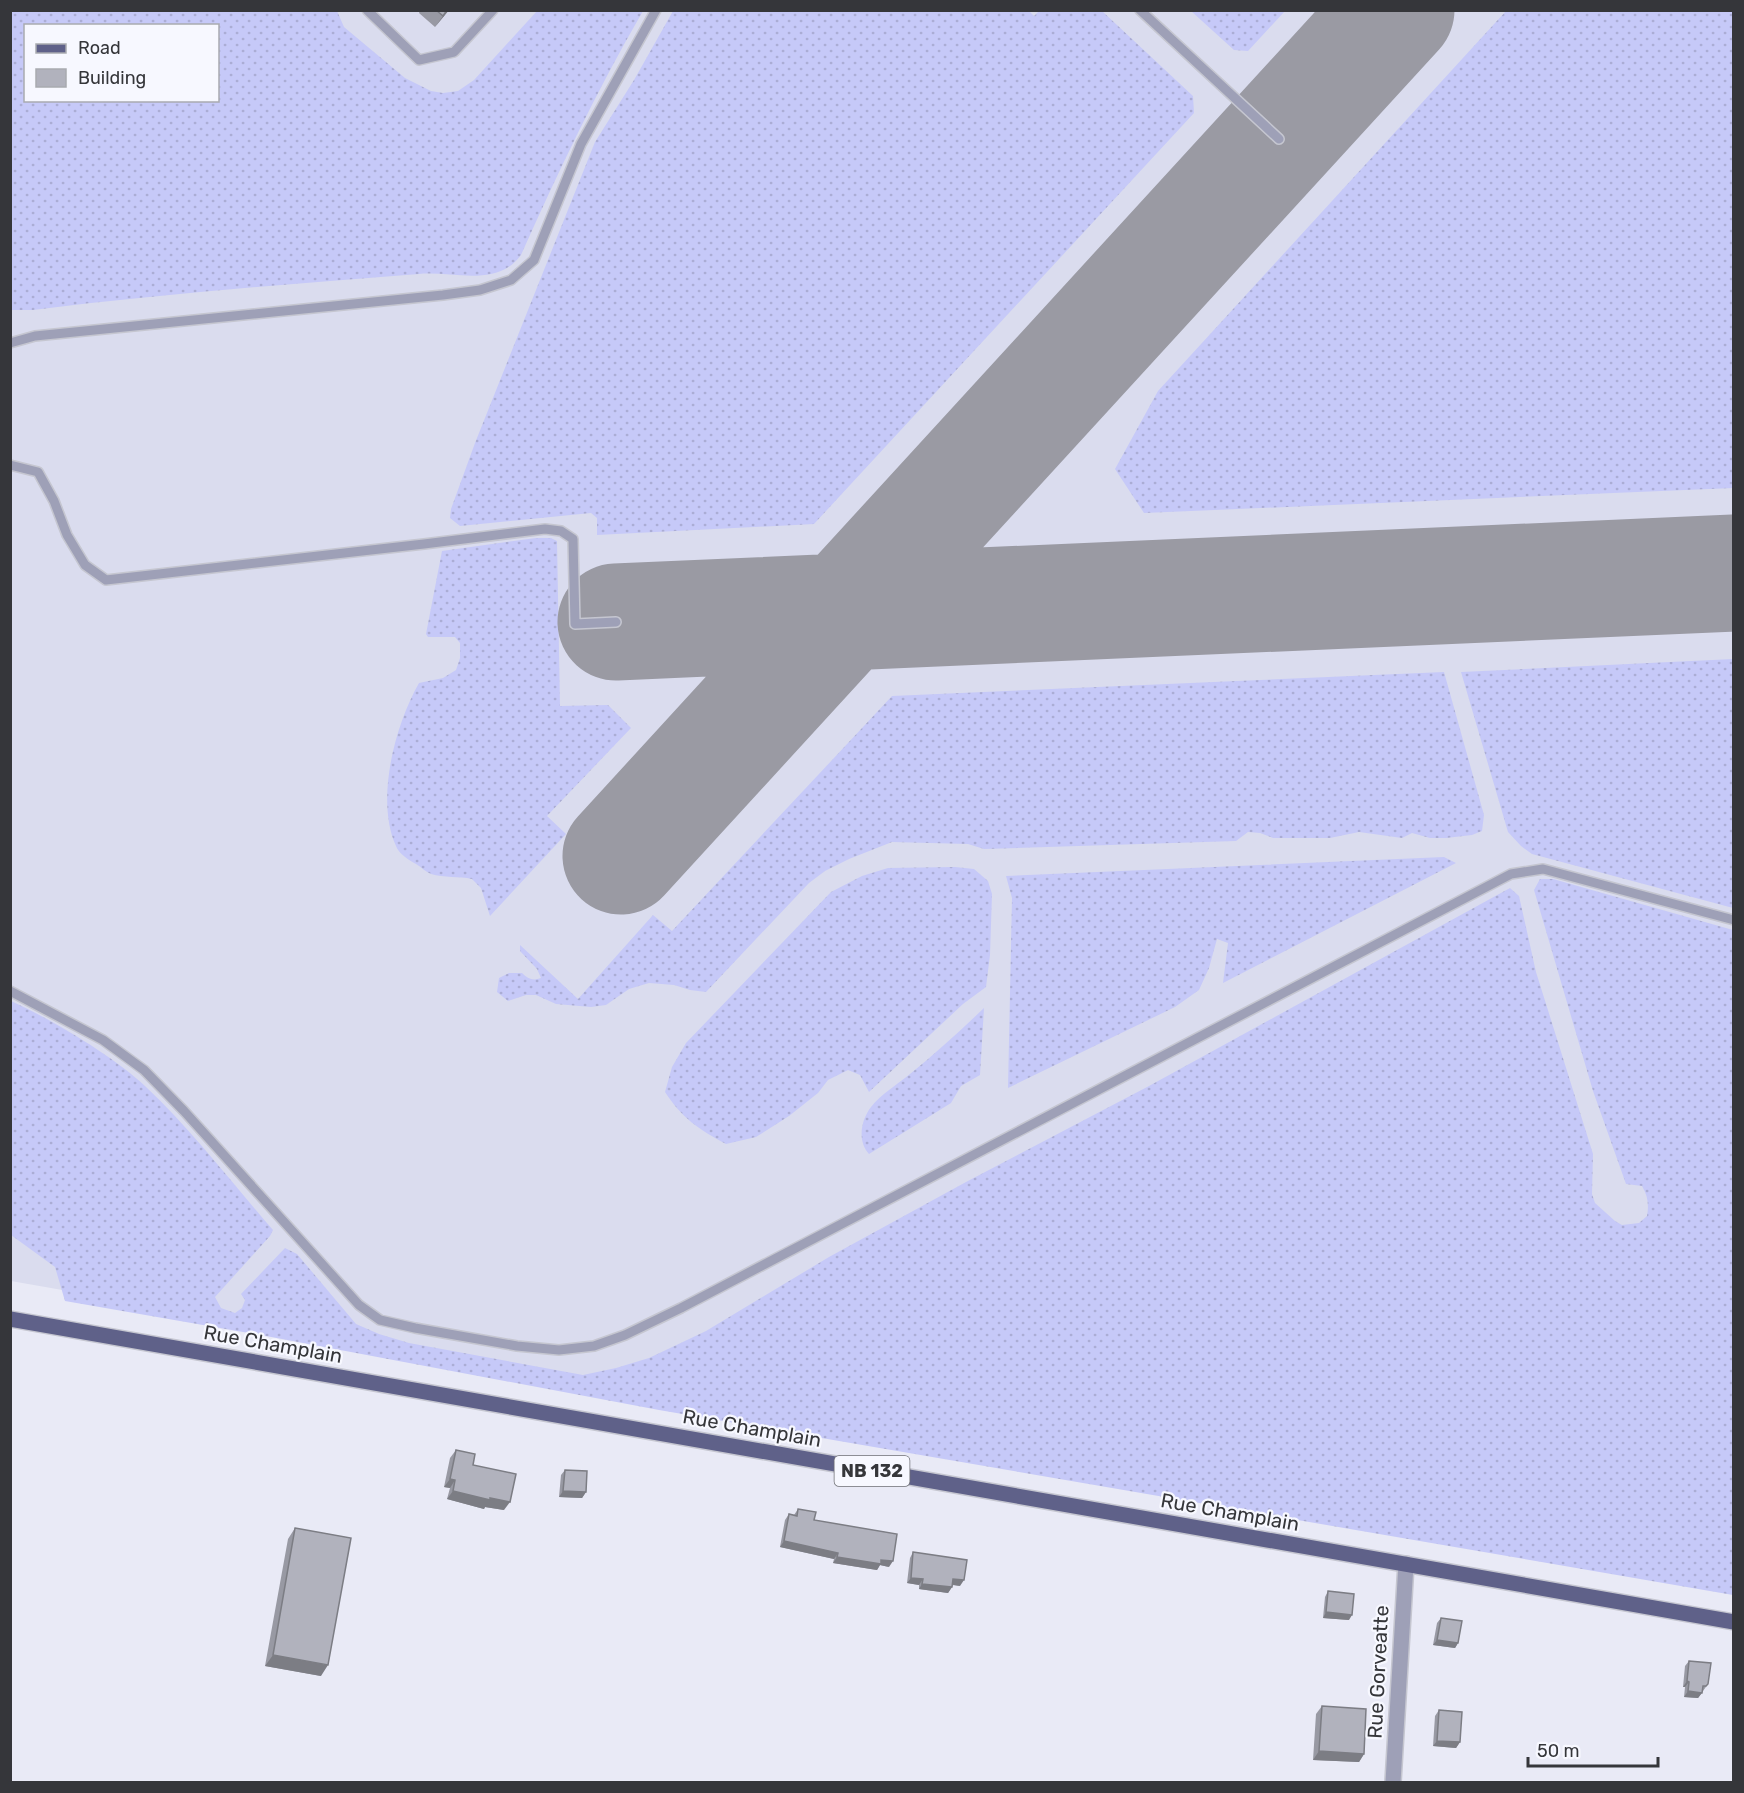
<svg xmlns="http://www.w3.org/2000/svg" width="1744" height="1793" viewBox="0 0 1744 1793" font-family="Rubik,sans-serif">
<defs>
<pattern id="grass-dots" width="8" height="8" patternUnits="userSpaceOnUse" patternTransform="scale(1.5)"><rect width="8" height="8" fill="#c6c9f8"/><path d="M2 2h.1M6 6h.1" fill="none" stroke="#abadd5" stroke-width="1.8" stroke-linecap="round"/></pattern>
</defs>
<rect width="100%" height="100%" fill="#e9eaf6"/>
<path fill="#dadcee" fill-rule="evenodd" d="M10,11H1733V1440L628,1389L11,1281ZM26,26H218V100H26Z"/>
<path fill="url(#grass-dots)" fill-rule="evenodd" d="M1028,10L1034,16L1039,11H1102L1193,96L1194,113L814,524L597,535V518L591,513L460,526L450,518L451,509L475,443L595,142L634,80L673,11Z
M10,11H337L344,27L405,78L431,91L443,93L458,91L474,80L537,11H643C597,90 558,172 521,255C497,288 453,271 419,274C290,284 161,294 33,310H11ZM26,26H218V100H26Z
M1191,11H1285L1248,51L1234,50Z
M1506,11H1733V488L1144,513L1115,469L1158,391Z
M536,538H551L557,541L560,706L608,705L631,728L547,816L566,834L490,916L481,888L472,879C459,876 444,878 431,874C426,872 421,867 416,864C409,860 399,854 396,846C375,800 395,725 419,683L443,678L456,670L460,658V643L455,637H428L426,634L442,551Z
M1733,659V908L1532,854L1521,846L1508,832L1461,672Z
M1444,672L1484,815L1482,831L1472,835L1446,838H1430L1412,833L1402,838L1359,832L1330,838H1273L1260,833L1248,832L1236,841L984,849L968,844L892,842L849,859L825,871L809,883L706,992L690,990L674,985L649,983L629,989L606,1005L591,1007L556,1004L536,995H526L508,1001L497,992L499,978L509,973H522C528,979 533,981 541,978L537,969L520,951V945L578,999L653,915L672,931L892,696Z
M1444,857L1456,863L1223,983L1228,943L1217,939L1209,968L1199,990L1175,1007L1008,1088L1012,898L1006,876Z
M955,867L974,869L988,881L992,894L990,955L986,987L963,1004L869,1092L860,1075L848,1070L828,1080L818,1093L789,1116L756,1137L726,1144C698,1129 682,1118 665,1092L672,1067L686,1043L831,892L862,876L888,868Z
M1540,879H1553L1733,930V1595L659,1410L266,1336L65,1301L55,1267L11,1235V1001C51,1019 113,1056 145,1086C192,1130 231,1182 273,1230L270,1236L215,1297L221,1308L235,1313L242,1308L245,1300L241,1294L285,1248L297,1254L356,1324L379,1334L409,1343L583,1375L616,1368L649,1358L706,1331L829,1257L966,1182L1149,1086L1510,888L1519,896L1536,972L1593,1154L1592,1194L1595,1203L1615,1221L1622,1225L1639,1223L1647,1216C1649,1205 1648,1196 1642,1186L1626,1184L1593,1091L1534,890Z
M984,1008L980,1075L961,1086L951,1103L869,1154C857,1141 861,1120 871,1107C881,1094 898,1084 910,1074C936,1053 960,1031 984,1008Z"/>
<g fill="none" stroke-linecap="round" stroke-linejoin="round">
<path stroke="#9a9aa3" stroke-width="117" d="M616,622L1734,573
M621,856L1396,10"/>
<g stroke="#c5c6d0" stroke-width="12">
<path id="lane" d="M367,10L419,60L454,52L493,10
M1140,10L1279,139
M10,343L35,336L443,295L480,290L511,280L534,260L581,144L656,10
M10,465L38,472L54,501L67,535L85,565L106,580L424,544L545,529L561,531L573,539L575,624L616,622
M10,991L103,1040L144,1070L184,1111L359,1305L380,1320L415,1328L517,1346L559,1350L594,1346L625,1335L681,1308L1511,874L1543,869L1734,920"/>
</g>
<g stroke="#c5c6d0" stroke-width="18">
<path id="street" d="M1393,1782L1406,1564"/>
</g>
<g stroke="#c5c6d0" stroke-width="18">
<path id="primary" d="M10,1319L1734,1622"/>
</g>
<use href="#lane" stroke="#9ea0b7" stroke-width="9"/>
<use href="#street" stroke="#9ea0b7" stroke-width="15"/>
<use href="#primary" stroke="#5f6189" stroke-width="15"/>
</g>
<path fill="#9899a3" d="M420,10H449L435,27L419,13Z
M456,1450L473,1465L504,1510L485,1507L484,1509L447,1499L450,1488L444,1487L450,1458Z
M565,1470L586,1492L582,1498L559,1497L561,1475Z
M798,1509L814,1520L889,1567L880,1565L877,1570L833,1563L834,1559L780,1547L785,1520L789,1514L794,1515Z
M295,1528L321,1676L265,1666L288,1539Z
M913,1552L960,1586L952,1585V1587L948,1593L919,1589V1585L907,1583L910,1558Z
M1328,1591L1349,1620L1323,1618L1325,1597Z
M1441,1618L1458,1643L1455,1648L1433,1645L1437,1623Z
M1689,1661L1708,1684L1698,1698L1684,1697L1685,1687H1683L1685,1666Z
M1322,1706L1364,1754L1359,1762L1313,1760L1316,1714Z
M1439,1710L1460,1742L1456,1748L1433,1746L1435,1716Z"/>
<path fill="#7c7d84" d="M447,10H449L435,27L443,16Z
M450,1479L455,1480L450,1488L444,1487Z
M453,1491L490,1498L510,1502L504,1510L485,1507L484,1509L447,1499Z
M563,1491L586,1492L582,1498L559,1497Z
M784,1541L838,1553L834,1559L780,1547Z
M837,1557L881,1560L893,1561L889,1567L880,1565L877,1570L833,1563Z
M911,1578L923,1579L919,1585L907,1583Z
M953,1579L964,1580L960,1586L949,1584Z
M922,1584L952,1587L948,1593L919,1589Z
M1326,1612L1352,1615L1349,1620L1323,1618Z
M1437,1640L1458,1643L1455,1648L1433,1645Z
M273,1655L328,1665L321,1676L265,1666Z
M1687,1681L1689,1682L1685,1687H1683Z
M1688,1691L1702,1693L1698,1698L1684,1697Z
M1437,1741L1460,1742L1456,1748L1433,1746Z
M1319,1751L1364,1754L1359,1762L1313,1760Z"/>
<path fill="#b1b2bd" stroke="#7c7d84" stroke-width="1.5" d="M436,10H447L443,16Z
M456,1450L475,1454L473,1465L516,1474L510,1502L490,1498V1500L453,1491L455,1480L450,1479Z
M565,1470L587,1471L586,1492L563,1491Z
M798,1509L816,1512L814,1520L897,1534L893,1561L881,1560V1564L837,1557L838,1553L784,1541L789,1514L797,1516Z
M295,1528L351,1538L328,1665L273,1655Z
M913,1552L967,1560L964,1580L953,1579L952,1587L922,1584L923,1579L911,1578Z
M1328,1591L1354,1594L1352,1615L1326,1612Z
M1441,1618L1462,1621L1458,1643L1437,1640Z
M1689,1661L1711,1663L1708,1684L1706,1686H1703L1702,1693L1688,1691L1689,1682L1687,1681Z
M1322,1706L1366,1709L1364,1754L1319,1751Z
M1439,1710L1462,1712L1460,1742L1437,1741Z"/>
<g text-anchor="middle" stroke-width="4.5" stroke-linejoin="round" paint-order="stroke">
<rect fill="#f7f8ff" stroke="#6f7075" stroke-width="1.5" x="834.5" y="1456" width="75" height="30" rx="4.5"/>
<g font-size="18" font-weight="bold" fill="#35363a">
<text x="872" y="1477">NB 132</text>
</g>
<g font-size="20" fill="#35363a" stroke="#f7f8ff">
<text transform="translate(273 1344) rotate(10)" y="7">Rue Champlain</text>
<text transform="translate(752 1428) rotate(10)" y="7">Rue Champlain</text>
<text transform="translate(1230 1512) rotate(10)" y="7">Rue Champlain</text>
<text transform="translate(1378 1672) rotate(-87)" y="7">Rue Gorveatte</text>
</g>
</g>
<rect width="1744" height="1793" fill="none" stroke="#35363a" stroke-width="24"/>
<rect x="24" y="24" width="195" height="78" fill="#f7f8ff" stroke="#a9aab0" stroke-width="1.5"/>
<rect x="36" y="44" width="30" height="9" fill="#5f6189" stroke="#a9aab0" stroke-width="1.5"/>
<text x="78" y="54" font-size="18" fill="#35363a">Road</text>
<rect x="36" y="69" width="30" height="18" fill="#b1b2bd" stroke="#a9aab0" stroke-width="1.5"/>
<text x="78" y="84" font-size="18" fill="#35363a">Building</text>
<path d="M1528 1757v9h130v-9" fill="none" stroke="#35363a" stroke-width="3"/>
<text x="1537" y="1757" font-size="18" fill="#35363a" stroke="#f7f8ff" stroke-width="4.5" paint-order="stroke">50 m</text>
</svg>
